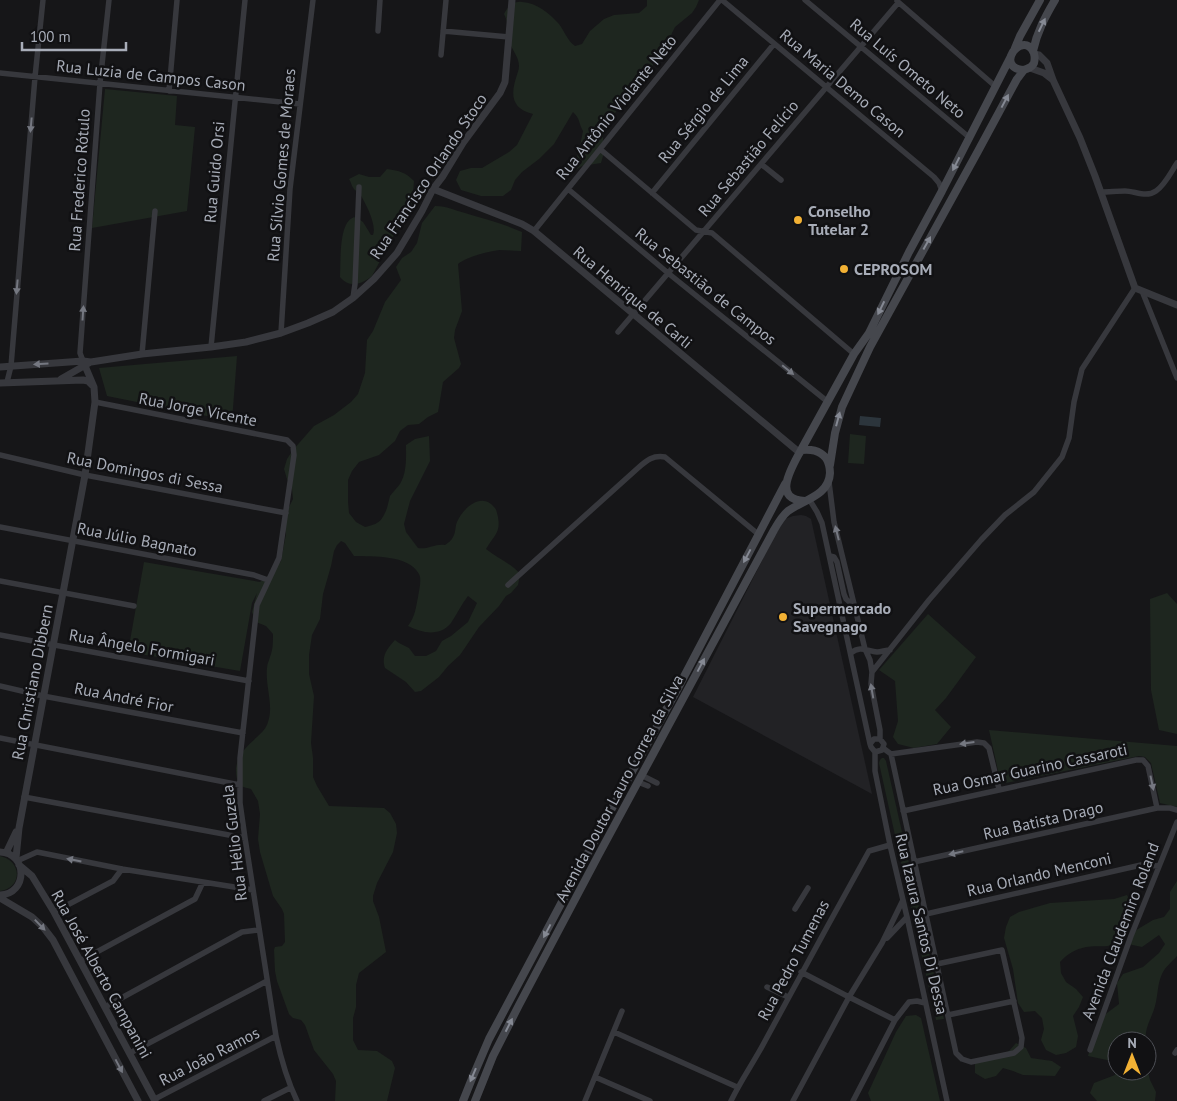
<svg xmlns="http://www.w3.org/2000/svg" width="1177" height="1101" viewBox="0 0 1177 1101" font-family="'PT Sans',sans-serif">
<rect width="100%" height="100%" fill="#161618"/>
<path fill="#222225" d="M801,515L806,516L811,519L872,794L693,697L774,537L785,519L793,516Z"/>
<path fill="#1e261f" d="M647,0H699L696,7L692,13L675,27L672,33L669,43L664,53L647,72L608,122L603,136V156L601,163L582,166L574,171L575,162L579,151L583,131C578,122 581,120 573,112L554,144L539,159L522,172L515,180L511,190L503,196H481L461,190L456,180L460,171L471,168H482L509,152L517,145L533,114C513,109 510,97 516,78C517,74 519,70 519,66C519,57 512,50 509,41C507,32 509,23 504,14C508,6 513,1 522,2C537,3 549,13 559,24C565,32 567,40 575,46L582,44L590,31L604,19L614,15L639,13L647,6Z
M105,89L177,96L175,125L195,127L187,211L92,228Z
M387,169C400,171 405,172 414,181L413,192L409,197L413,198L418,204L410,210L403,218L372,276C362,284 350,289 340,277C341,263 338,218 356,217L363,222L371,235H373C377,225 366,204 360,194C356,188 359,194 354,189C352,187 351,182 349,179L359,174L369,177H380Z
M435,206C448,206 453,210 465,213C485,219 504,224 522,232L521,251C514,251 507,250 500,250C490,251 466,257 458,264L462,311L455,330L454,338L461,364L459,368L443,382L438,412L428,417L419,424L408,425L400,431L395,441L379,455L359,462L352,471L348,480V502L349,513L356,522L365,527C379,524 382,521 387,508C388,504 389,500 390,496C393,492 397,488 400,484C407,472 406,459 406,445L415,439L429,436L430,461L410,501L404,524L406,532L418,548C427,550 436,543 445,545C448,543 452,540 453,537C456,533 455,526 457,522C462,510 478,494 491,504C494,507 496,508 497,513C502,532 495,534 486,549C497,558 511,563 520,574L518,585L511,593L506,596L499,606L479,627L460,655L448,666L439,677L421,691L415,692L406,682L385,668C381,656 387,649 395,640L399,643L409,648L415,656H426L436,651L442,641L451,636L468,622L477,603L468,596C461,605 457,614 451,623C440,637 422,633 408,626C415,617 416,607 418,597C419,590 422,580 419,574C408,554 373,557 354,556L345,543L341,541L337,545L334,551L331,566L323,594L320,619L312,635L309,655V674L314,696L311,743L313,758V777L317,786L329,806L384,808L390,813L396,824L397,833L393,852L377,883L373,896V901L379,917L386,952L359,973L356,985V1007L353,1018V1040L358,1050L377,1051L392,1061L395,1068L387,1101H335L336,1081L333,1074L314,1050L305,1025L301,1020L293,1018L289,1014L277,981L275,971L274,950L275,947L282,946L285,942L284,914L282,909L273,896L260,852L258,839L260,814L258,801L251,789C243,787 239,787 237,779C236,775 236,772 236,768C238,754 247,746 257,737C262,732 266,729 268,722C274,705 265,686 267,668C267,664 269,661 270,657C273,650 273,642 273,634L266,626L256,622L252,612L257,593L252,603L240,671L128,652L144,562L260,582L275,570L281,561L286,534L285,530L288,509L293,499L292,488L287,479L284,469L287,459L293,450L314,426L334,415L351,402L358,394L365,373L367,340L373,331L385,302L401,280L396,267L402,258L411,252L417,243L422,223Z
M237,356L232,421L107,396L99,368Z
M850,434L866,436L864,464L848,463Z
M1167,593L1177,604V734L1159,730L1151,690L1150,599Z
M928,614L976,657L946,698L935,710L951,727L937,744L914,748L898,744L893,737L898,721L895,681L879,670Z
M989,730L1177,746V807L1160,803L1151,763L1145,757L1139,756L1001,784Z
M882,758H884L886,761L944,1019L936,1020L879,763L880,760Z
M0,856C22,861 23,887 0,891Z
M1177,881V956C1172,962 1165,967 1162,974C1157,985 1158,996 1155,1006C1152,1018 1144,1028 1146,1041H1117V1071H1147V1047L1152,1055L1148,1072L1150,1080L1156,1092L1155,1101H1097L1090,1093L1094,1083L1115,1075L1117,1065L1107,1060L1088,1056L1093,1037L1094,1031L1102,1020L1103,1016L1119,1004L1117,983L1123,974L1143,967L1159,953L1165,944L1159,935L1142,947L1128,944L1133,933L1138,929L1153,920L1164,917L1170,909V892Z
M1127,895L1129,899C1128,902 1127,906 1126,910C1126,917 1127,926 1123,933C1113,952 1102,944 1086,947C1076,949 1067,954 1060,962L1061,973L1066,982L1076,989L1083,997L1079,1007L1073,1016L1078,1036L1076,1047L1066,1053L1056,1055L1046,1050L1041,1040L1044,1029L1042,1018L1035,1011L1024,1012L1018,1003L1013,969L1004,938L1006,927L1010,917L1019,912L1050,903L1114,899Z
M916,1015L921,1018L940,1101H871L868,1093L896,1032L906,1016Z
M1016,1043L1026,1048L1031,1058L1052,1061L1061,1067L1055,1076L1023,1075L1013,1071L1003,1068L996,1076L985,1079L975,1073V1064L979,1060L989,1055L999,1056L1009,1051Z"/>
<path fill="#2c353c" d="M860,416L881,418L880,427L859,425Z"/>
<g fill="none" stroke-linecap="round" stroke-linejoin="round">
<path stroke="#37383d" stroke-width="5.5" d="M722,0L934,177L939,183L942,191
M805,0L970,138
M897,1L995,86
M378,31L380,0
M443,31L509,37
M441,55L446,0
M0,73L300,104
M169,91L177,0
M600,149L696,230L712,233L854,354
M761,164L781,180
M568,189L668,273L828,402
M1101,192C1109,192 1117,191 1125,191C1135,191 1146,198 1156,191C1165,185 1171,172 1177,163
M652,193L774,44
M534,231L720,0
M1142,291L1177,378
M353,298L355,284L359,187
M618,332L898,3
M281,333L290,189L313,0
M211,347L245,0
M142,354L155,211
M83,361L80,353L100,83L109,0
M7,382L11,366L35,77L43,0
M95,402L287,440L293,446L294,455L279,558L257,605L240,758V803L245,838L276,1036C281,1059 287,1080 297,1101
M0,455L85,475L286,513
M829,482L834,522L865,649L870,660L872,672L871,684L880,730V739L884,744L882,750L875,752L871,747L870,744L874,739H880
M809,499L817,512L822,523L870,744
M0,527L254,575L268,580
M830,556L834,557L837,562L844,594L846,599L854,606
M0,581L134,606
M508,585L638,468C647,460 653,455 665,457L758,534
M0,635L249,681
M851,653C860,645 867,651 877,652C881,652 886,650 890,650
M872,672L929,600L981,540L1005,515L1034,492L1062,457L1069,438L1074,402L1082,369L1135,288
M0,686L43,696L243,733
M0,738L240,785
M883,748L891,754L956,1053L962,1059L971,1062L1014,1053L1021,1047L1022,1038L1002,950L937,964
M875,752V771L890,845L907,917L947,1101
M891,754L977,742L984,743L989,748L999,789
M641,775L657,783
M638,782L648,786
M24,797L245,838
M903,811L1136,760H1143L1148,766L1157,808
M17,861L37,852L122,869L253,890
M914,862L1157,808H1170L1177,810
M795,909L808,888
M54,912L113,881L122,869
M926,914L1141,865L1159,866
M887,938L907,917
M80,961L195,899L203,882
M801,972L849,997L895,1020
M767,987L788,997
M105,1007L242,932L259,930
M948,1015L1014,1001
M614,1032L737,1087
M1090,1050L1131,936L1177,822
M130,1053L267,981
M1175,1053L1177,1050
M595,1077L650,1101
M155,1099L276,1036
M264,1101L290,1088
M585,1101L622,1011
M731,1101C741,1080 754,1062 765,1041C799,978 834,914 869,851L890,845
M793,1101L849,997L882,943L903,900
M853,1101L895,1020L909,1002L917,1001L925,1003"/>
<path stroke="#37383d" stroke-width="7" d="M1034,54L1039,55L1047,63L1053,80L1080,138L1095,176L1135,288L1177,305
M1030,68L1044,73L1053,80
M433,189L522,224L534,231L800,453
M0,367L83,361L91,362L142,354L211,347L246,342L281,333L308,323L333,312L353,298L374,279L397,253L422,211L433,189L443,176L463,143L500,93L505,82L512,0
M61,379L89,363
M0,383L83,380L88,381L92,385
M0,852C28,853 28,894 0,895
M6,853L16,832
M16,858L19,828L85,475L95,402L94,387L83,361
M19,865L32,876L54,912L155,1101
M0,898L32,917L43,927L53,940L138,1101"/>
<path stroke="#45474d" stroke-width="8" d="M1015,48L1020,36L1040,0
M1033,51C1037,32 1045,17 1055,0
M801,450L854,354L869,333L909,252L942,191L1010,58
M830,465L835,433L842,407L870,347L977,153L1017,79C1019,77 1022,72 1024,70C1028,68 1032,68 1034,63C1035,60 1035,54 1033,51C1021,31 994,68 1024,70
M463,1101L471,1081L489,1039L606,819L678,688L785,484
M475,1101L493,1056L519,1005L599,854L774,530C778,523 782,516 788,511C803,500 829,496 830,473C830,468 829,463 826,458C819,450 811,449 801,450C792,467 771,500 805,501"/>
</g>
<defs><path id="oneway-solid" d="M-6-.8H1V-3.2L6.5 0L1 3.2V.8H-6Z" transform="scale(1.25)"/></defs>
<g fill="#858993">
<use href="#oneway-solid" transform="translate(1042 25) rotate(-64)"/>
<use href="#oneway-solid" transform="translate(1005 101) rotate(-62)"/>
<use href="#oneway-solid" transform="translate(956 164) rotate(117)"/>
<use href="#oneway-solid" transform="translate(927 243) rotate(-61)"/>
<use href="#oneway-solid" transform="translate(881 308) rotate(116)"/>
<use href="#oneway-solid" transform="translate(838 419) rotate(-75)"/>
<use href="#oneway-solid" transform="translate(747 556) rotate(118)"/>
<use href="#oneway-solid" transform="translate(701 665) rotate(-62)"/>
<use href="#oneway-solid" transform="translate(547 931) rotate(118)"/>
<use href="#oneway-solid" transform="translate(509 1025) rotate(-63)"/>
<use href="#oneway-solid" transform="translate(473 1075) rotate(113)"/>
</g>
<g fill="#757881">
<use href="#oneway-solid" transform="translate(31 125) rotate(95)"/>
<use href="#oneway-solid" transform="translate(17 287) rotate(95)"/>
<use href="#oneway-solid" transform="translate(83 313) rotate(-86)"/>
<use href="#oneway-solid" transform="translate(41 364) rotate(176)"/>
<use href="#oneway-solid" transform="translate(788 370) rotate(39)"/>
<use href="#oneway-solid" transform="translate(837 533) rotate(-104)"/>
<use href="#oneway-solid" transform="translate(872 691) rotate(-100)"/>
<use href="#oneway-solid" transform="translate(967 743) rotate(172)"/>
<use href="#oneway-solid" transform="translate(1152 783) rotate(78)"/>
<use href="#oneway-solid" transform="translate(956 853) rotate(167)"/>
<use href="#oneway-solid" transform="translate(74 860) rotate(-169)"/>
<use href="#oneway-solid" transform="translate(40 925) rotate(46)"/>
<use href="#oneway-solid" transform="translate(119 1066) rotate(62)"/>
</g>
<g fill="#f2b134" stroke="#111113" stroke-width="2">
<circle cx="798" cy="220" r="5"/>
<circle cx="844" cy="269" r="5"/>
<circle cx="783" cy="617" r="5"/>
</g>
<g text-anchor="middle" stroke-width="5" stroke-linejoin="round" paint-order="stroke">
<g font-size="16" fill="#a8adb8" stroke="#111113">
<text transform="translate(908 68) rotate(40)" y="6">Rua Luís Ometo Neto</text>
<text transform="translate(151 75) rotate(6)" y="6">Rua Luzia de Campos Cason</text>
<text transform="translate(843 83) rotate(40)" y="6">Rua Maria Demo Cason</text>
<text transform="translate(616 107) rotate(-51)" y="6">Rua Antônio Violante Neto</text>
<text transform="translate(703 109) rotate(-51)" y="6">Rua Sérgio de Lima</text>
<text transform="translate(748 158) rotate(-50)" y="6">Rua Sebastião Felício</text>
<text transform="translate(281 165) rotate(-85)" y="6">Rua Sílvio Gomes de Moraes</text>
<text transform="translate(214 172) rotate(-85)" y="6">Rua Guido Orsi</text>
<text transform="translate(428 176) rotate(-56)" y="6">Rua Francisco Orlando Stoco</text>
<text transform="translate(79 180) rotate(-86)" y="6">Rua Frederico Rótulo</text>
<text transform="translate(706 286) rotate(39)" y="6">Rua Sebastião de Campos</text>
<text transform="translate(633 297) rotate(40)" y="6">Rua Henrique de Carli</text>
<text transform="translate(198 409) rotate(11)" y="6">Rua Jorge Vicente</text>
<text transform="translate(145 472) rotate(11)" y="6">Rua Domingos di Sessa</text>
<text transform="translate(137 539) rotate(11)" y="6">Rua Júlio Bagnato</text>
<text transform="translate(142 647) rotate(10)" y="6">Rua Ângelo Formigari</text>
<text transform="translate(32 682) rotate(-79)" y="6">Rua Christiano Dibbern</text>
<text transform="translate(124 697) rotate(11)" y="6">Rua André Fior</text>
<text transform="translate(1030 769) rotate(-12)" y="6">Rua Osmar Guarino Cassaroti</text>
<text transform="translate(619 788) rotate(-62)" y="6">Avenida Doutor Lauro Correa da Silva</text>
<text transform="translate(1043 820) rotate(-13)" y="6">Rua Batista Drago</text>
<text transform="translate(234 843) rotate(-97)" y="6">Rua Hélio Guzela</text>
<text transform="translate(1039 874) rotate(-13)" y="6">Rua Orlando Menconi</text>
<text transform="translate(922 924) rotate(77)" y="6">Rua Izaura Santos Di Dessa</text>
<text transform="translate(1120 931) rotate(-69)" y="6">Avenida Claudemiro Roland</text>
<text transform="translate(793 960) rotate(-62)" y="6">Rua Pedro Tumenas</text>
<text transform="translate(102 974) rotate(61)" y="6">Rua José Alberto Campanini</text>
<text transform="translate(209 1056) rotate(-27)" y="6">Rua João Ramos</text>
</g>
<g font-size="16" font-weight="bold" fill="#a8adb8" stroke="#111113" text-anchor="start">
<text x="808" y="217">Conselho<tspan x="808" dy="18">Tutelar 2</tspan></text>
<text x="854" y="275">CEPROSOM</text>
<text x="793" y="614">Supermercado<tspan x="793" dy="18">Savegnago</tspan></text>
</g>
</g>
<g transform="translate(1132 1056)"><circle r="24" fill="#111113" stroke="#4d4f55"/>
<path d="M0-4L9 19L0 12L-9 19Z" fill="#f2b134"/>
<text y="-8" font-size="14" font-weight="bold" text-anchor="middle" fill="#a8adb8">N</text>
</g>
<path d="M22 42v8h104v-8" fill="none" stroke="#a8adb8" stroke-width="2.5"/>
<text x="30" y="42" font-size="15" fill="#a8adb8" stroke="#111113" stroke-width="4" paint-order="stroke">100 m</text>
</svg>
